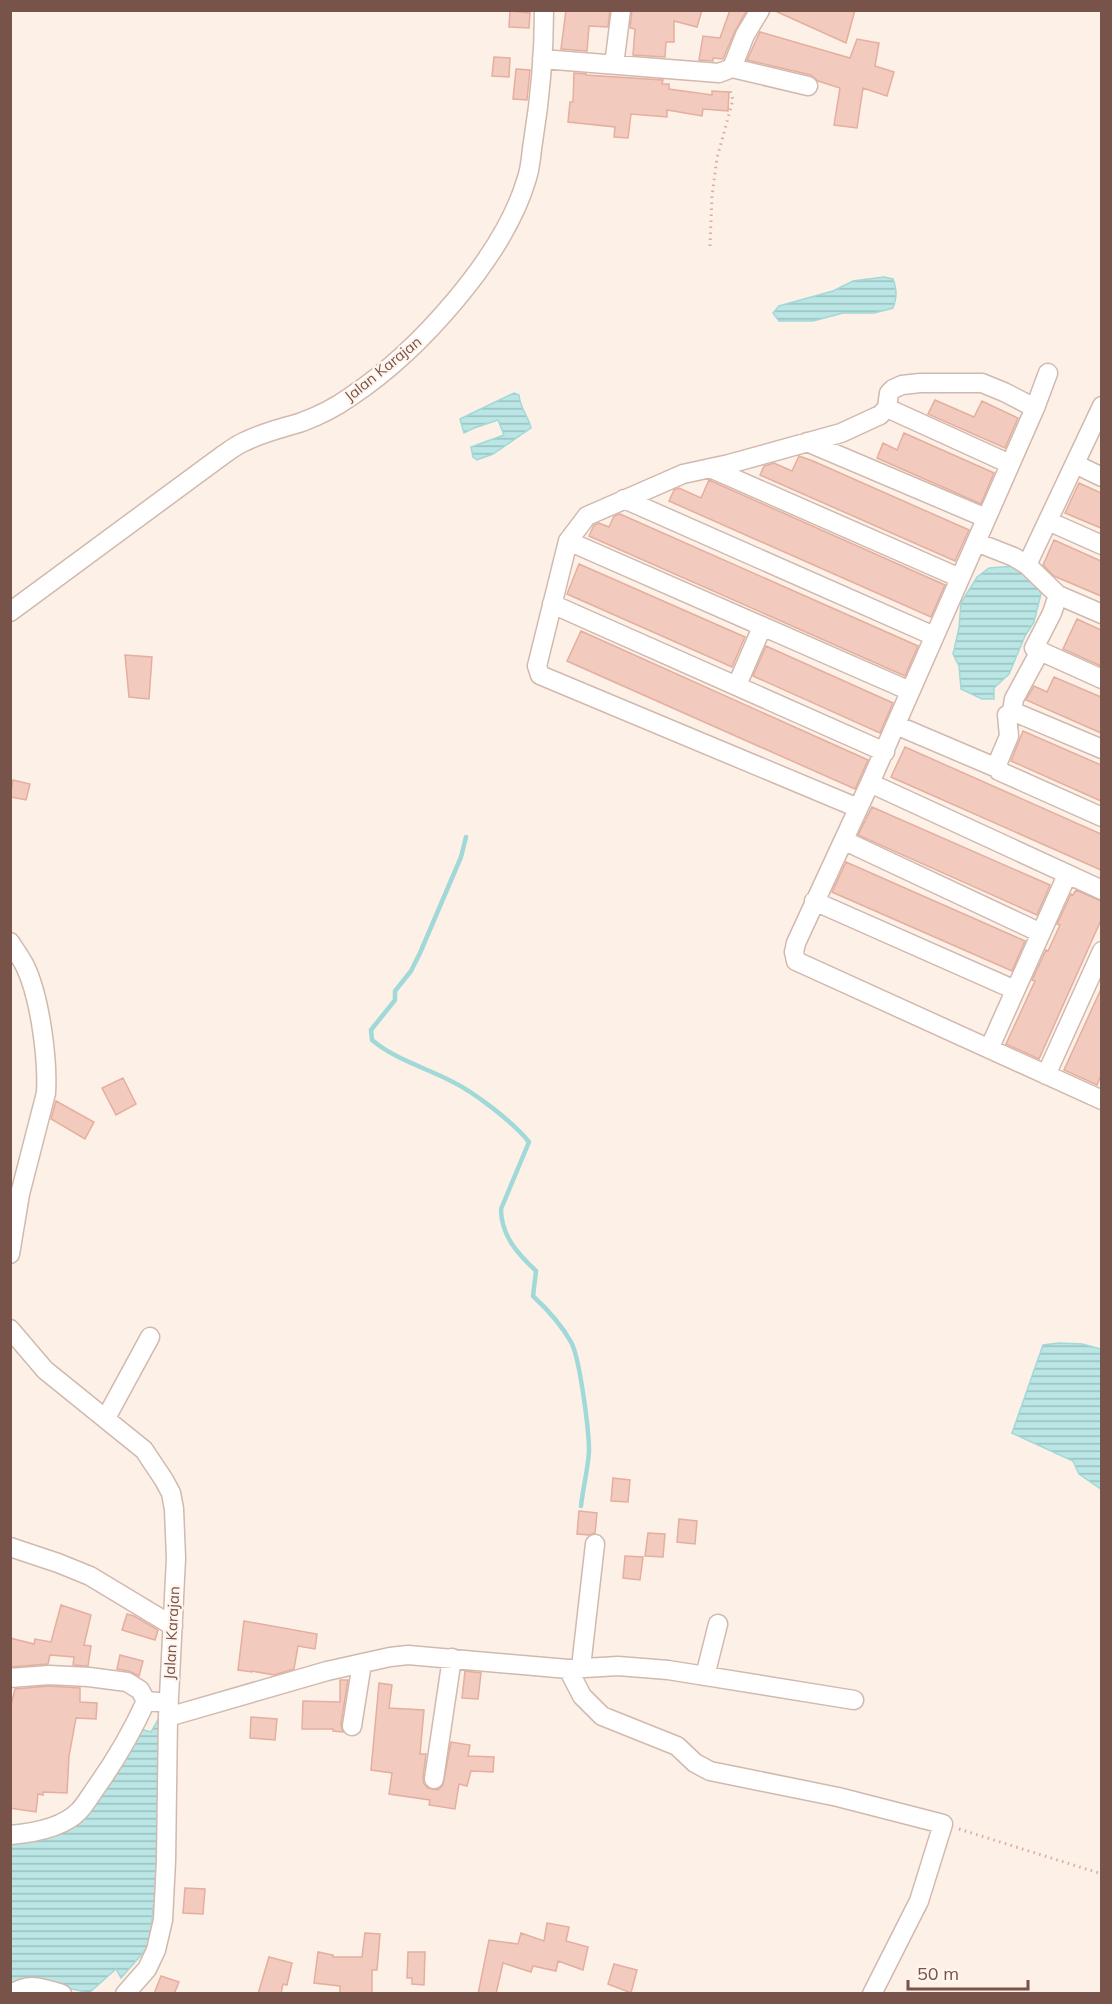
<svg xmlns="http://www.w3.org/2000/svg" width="1112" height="2004" viewBox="0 0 1112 2004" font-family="Mulish,sans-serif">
<defs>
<pattern id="water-rules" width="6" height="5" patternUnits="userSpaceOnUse" patternTransform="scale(1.5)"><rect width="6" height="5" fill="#bae7e6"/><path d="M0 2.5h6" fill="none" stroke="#9cbebc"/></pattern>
</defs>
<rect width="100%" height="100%" fill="#fdf0e7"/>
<path fill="url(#water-rules)" stroke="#a0d9d8" stroke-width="1.5" d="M884,277L893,279C897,290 897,297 893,308L874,313H843L813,321H779L773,313L779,306L833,291L853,281Z
M514,393L519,395C520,408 528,416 531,428L493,454L477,460L473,457L471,447L504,435L498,420L474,428L464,433L460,419Z
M1014,566L1033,577L1041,594L1034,622L1025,636L1009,674L994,688V699H982L961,689L959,666L953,654L959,628L961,603L977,577L989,568Z
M1059,1343L1082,1344L1101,1349V1489L1079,1474L1073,1461L1012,1433L1043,1345Z
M162,1713L159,1898L153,1906L150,1945L121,1978L116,1969L89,1993L26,1978L11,1989V1838L63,1825L141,1729L151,1732Z"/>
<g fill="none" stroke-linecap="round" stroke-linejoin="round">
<path stroke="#a0d9d8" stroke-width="4.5" d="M466,837L461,857L420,953L411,971L395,991V1000L371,1030L372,1040C396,1060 424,1067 451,1081C474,1092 513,1122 529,1142L501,1209C501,1236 518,1254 536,1271L533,1296C548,1310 561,1324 571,1342C580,1358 589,1431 589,1451C588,1469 583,1488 581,1506"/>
</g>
<path fill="#f2cabe" stroke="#e5ae9e" stroke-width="1.5" d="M566,10H610L608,27L589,26L587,51L561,49Z
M632,10L651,11L702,10L697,27L674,21V42H666L665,57L633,55L635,29L630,28Z
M730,10H747L735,31L723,59L713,58V61L699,60L703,36L720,38Z
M773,10H855L846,43Z
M510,11L530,13L529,28L509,27Z
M760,32L850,58L857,39L879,43L875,66L894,72L887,96L863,88L857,128L834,125L840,88L818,81L811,75L747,60Z
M494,57L510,58L509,77L492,76Z
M516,69L530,70L527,100L513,99Z
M574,73L586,74V75L663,80L662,84H669V89L712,95V91L729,92L728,111L703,109L702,116L667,110V117L631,114L628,138L614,137L615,127L568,122L570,102H573Z
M935,400L974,417L982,401L1018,418L1005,448L928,414Z
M904,433L994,473L981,504L877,458L883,443L897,450Z
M799,456L813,461L969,530L955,561L760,475L764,466L774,463L792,471Z
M709,480L945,585L931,617L669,501L674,490L679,488L701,498Z
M1079,483L1101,493V528L1065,513Z
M620,514L918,646L905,676L589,536L594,525L599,523L609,527L614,516Z
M1054,540L1101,561V596L1054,576L1043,565Z
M579,564L745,637L732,667L567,594Z
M1077,619L1101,630V666L1063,649Z
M581,631L868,760L855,789L567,661Z
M766,646L893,703L880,733L753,676Z
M125,655L152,657L149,699L129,697Z
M1054,677L1101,697V733L1026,700L1034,686L1047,692Z
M1023,731L1101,765V801L1011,761Z
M905,747L1101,834V870L891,777Z
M13,780L30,784L26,800L10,797Z
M872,807L1050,885L1037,915L858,835Z
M846,862L1025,941L1012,971L832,892Z
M1076,890L1101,901V920L1039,1059L1006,1044L1035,981L1032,980L1046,950L1048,951L1060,925L1057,924L1071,894L1073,895Z
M1101,989V1075L1097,1085L1064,1070Z
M123,1078L136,1104L116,1115L102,1088Z
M56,1101L94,1122L85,1139L51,1119Z
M613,1478L630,1480L628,1502L611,1501Z
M579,1511L597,1513L595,1533L589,1535L577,1534Z
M679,1519L697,1521L695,1544L677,1542Z
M648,1533L665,1534L663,1557L645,1556Z
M625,1556L643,1557L640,1580L623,1578Z
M61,1605L91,1615L84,1645L91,1646L88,1666L73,1665L74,1657L50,1655L48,1664L10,1667V1638L34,1644L35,1639L51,1642Z
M127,1614L134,1616L158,1630L155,1640L122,1630Z
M244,1621L317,1634L315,1649L298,1646L294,1669L274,1675L252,1671V1672L238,1670Z
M120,1655L143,1661L139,1676L129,1671L117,1669Z
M465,1671L481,1673L478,1699L462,1698Z
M340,1680H348L341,1724L343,1732L333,1731V1729H302L303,1701L340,1702Z
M379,1683L392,1685L389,1708L424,1710L420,1754H426L423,1778L424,1784L428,1788L438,1790L443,1785L451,1742L470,1745L468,1756L494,1757L493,1772L471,1771L467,1786L459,1784L455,1809L429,1805L430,1800L389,1794L392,1773L371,1770Z
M49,1686L80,1688V1702L97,1703L96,1719L76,1718L69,1756L67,1793L43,1792V1795L38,1794L36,1812L10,1808V1709L15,1689Z
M251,1717L277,1719L275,1740L250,1738Z
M185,1888L205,1889L203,1914L183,1913Z
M547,1923L569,1927L566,1941L588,1947L583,1970L558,1961L556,1971L533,1966L531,1972L503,1963L496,1994H478L489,1940L518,1944L521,1933L544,1941Z
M365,1933L380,1934L377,1970H372V1994L340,1993V1986L314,1983L318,1952L333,1955V1957H362Z
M408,1952H425L424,1985L412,1984V1978H407Z
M269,1957L292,1963L287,1985L283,1984L281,1994H258Z
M614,1964L637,1970L631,1993L608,1984Z
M161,1976L179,1982L174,1994H154Z"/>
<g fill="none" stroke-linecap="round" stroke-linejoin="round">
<g stroke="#d1b9ae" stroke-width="21">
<path id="minor" d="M542,59L719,73L732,68L745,35L760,10
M614,65L621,10
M732,68L808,86
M1048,373L1035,408L870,783L1102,890
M887,408L1010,464
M807,442L986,518
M1075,464L1102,477
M710,468L960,578
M624,499L934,636
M1048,521L1102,545
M568,541L910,691
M976,542L1014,557L1027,565L1058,595L1102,614
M1027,565L1102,406
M552,604L885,752
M10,612L223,455C230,450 238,444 246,441C264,432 283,428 302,422C318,416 336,407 350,397C418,352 504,257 527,178C531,166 531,153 533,142C540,99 544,54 544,10
M1040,651L1102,679
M737,685L762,627
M1012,711L1014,699L1040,651L1034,648L1052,613L1058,595
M896,725L997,768
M1102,749L1012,711L1007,715L1009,736L998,762L999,771L1102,817
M870,783L796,943L794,952L796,961L1102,1100
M858,808L540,675L537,666L568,541L587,516L683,474L729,464L841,433L880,415L887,408L889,393L893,389L902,385L920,383H982L1004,392L1035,408
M845,841L1041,933
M814,901L1015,990
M10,942C15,950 21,958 25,966C40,997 48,1059 46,1093L20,1194L10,1254
M989,1049L1067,875
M1046,1075L1102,951
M10,1329L45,1370L144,1450L164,1480L171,1493L174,1509L176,1558L168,1717L166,1861L163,1920L156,1950L147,1969L125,1994
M106,1418L150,1337
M10,1547L58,1563L90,1576L173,1626
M581,1667L595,1544
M568,1669L618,1666L668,1670L854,1700
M705,1676L718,1624
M10,1678L49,1675L89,1677L127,1682L140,1690L146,1701L158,1702
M168,1717L327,1671L390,1657L408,1655L568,1669L582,1696L602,1716L677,1746L695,1763L710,1771L838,1797L943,1824L919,1901L872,1994
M352,1726L362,1663
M434,1779L452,1658
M10,1835C33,1833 63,1828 79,1811C85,1805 90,1796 95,1789C115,1761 132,1732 146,1701
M12,1994C29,1982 43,1988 62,1994"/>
</g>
<path stroke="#d8ada0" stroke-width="3" stroke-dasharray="1.5 4.5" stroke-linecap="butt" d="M710,246L712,196L717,158L733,100L729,87
M959,1829L1102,1874"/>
<use href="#minor" stroke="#fff" stroke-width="18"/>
</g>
<g text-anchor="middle" stroke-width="4.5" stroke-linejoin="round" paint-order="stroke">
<g font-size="15" fill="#77534a" stroke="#fff5ed">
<text transform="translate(383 369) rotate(-39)" y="5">Jalan Karajan</text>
<text transform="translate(172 1633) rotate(-87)" y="5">Jalan Karajan</text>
</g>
</g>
<rect width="1112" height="2004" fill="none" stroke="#77534a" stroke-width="24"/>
<path d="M908 1980v9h120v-9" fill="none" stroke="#77534a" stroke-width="3"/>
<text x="917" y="1980" font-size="18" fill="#77534a" stroke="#fff5ed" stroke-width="4.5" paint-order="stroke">50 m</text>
</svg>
